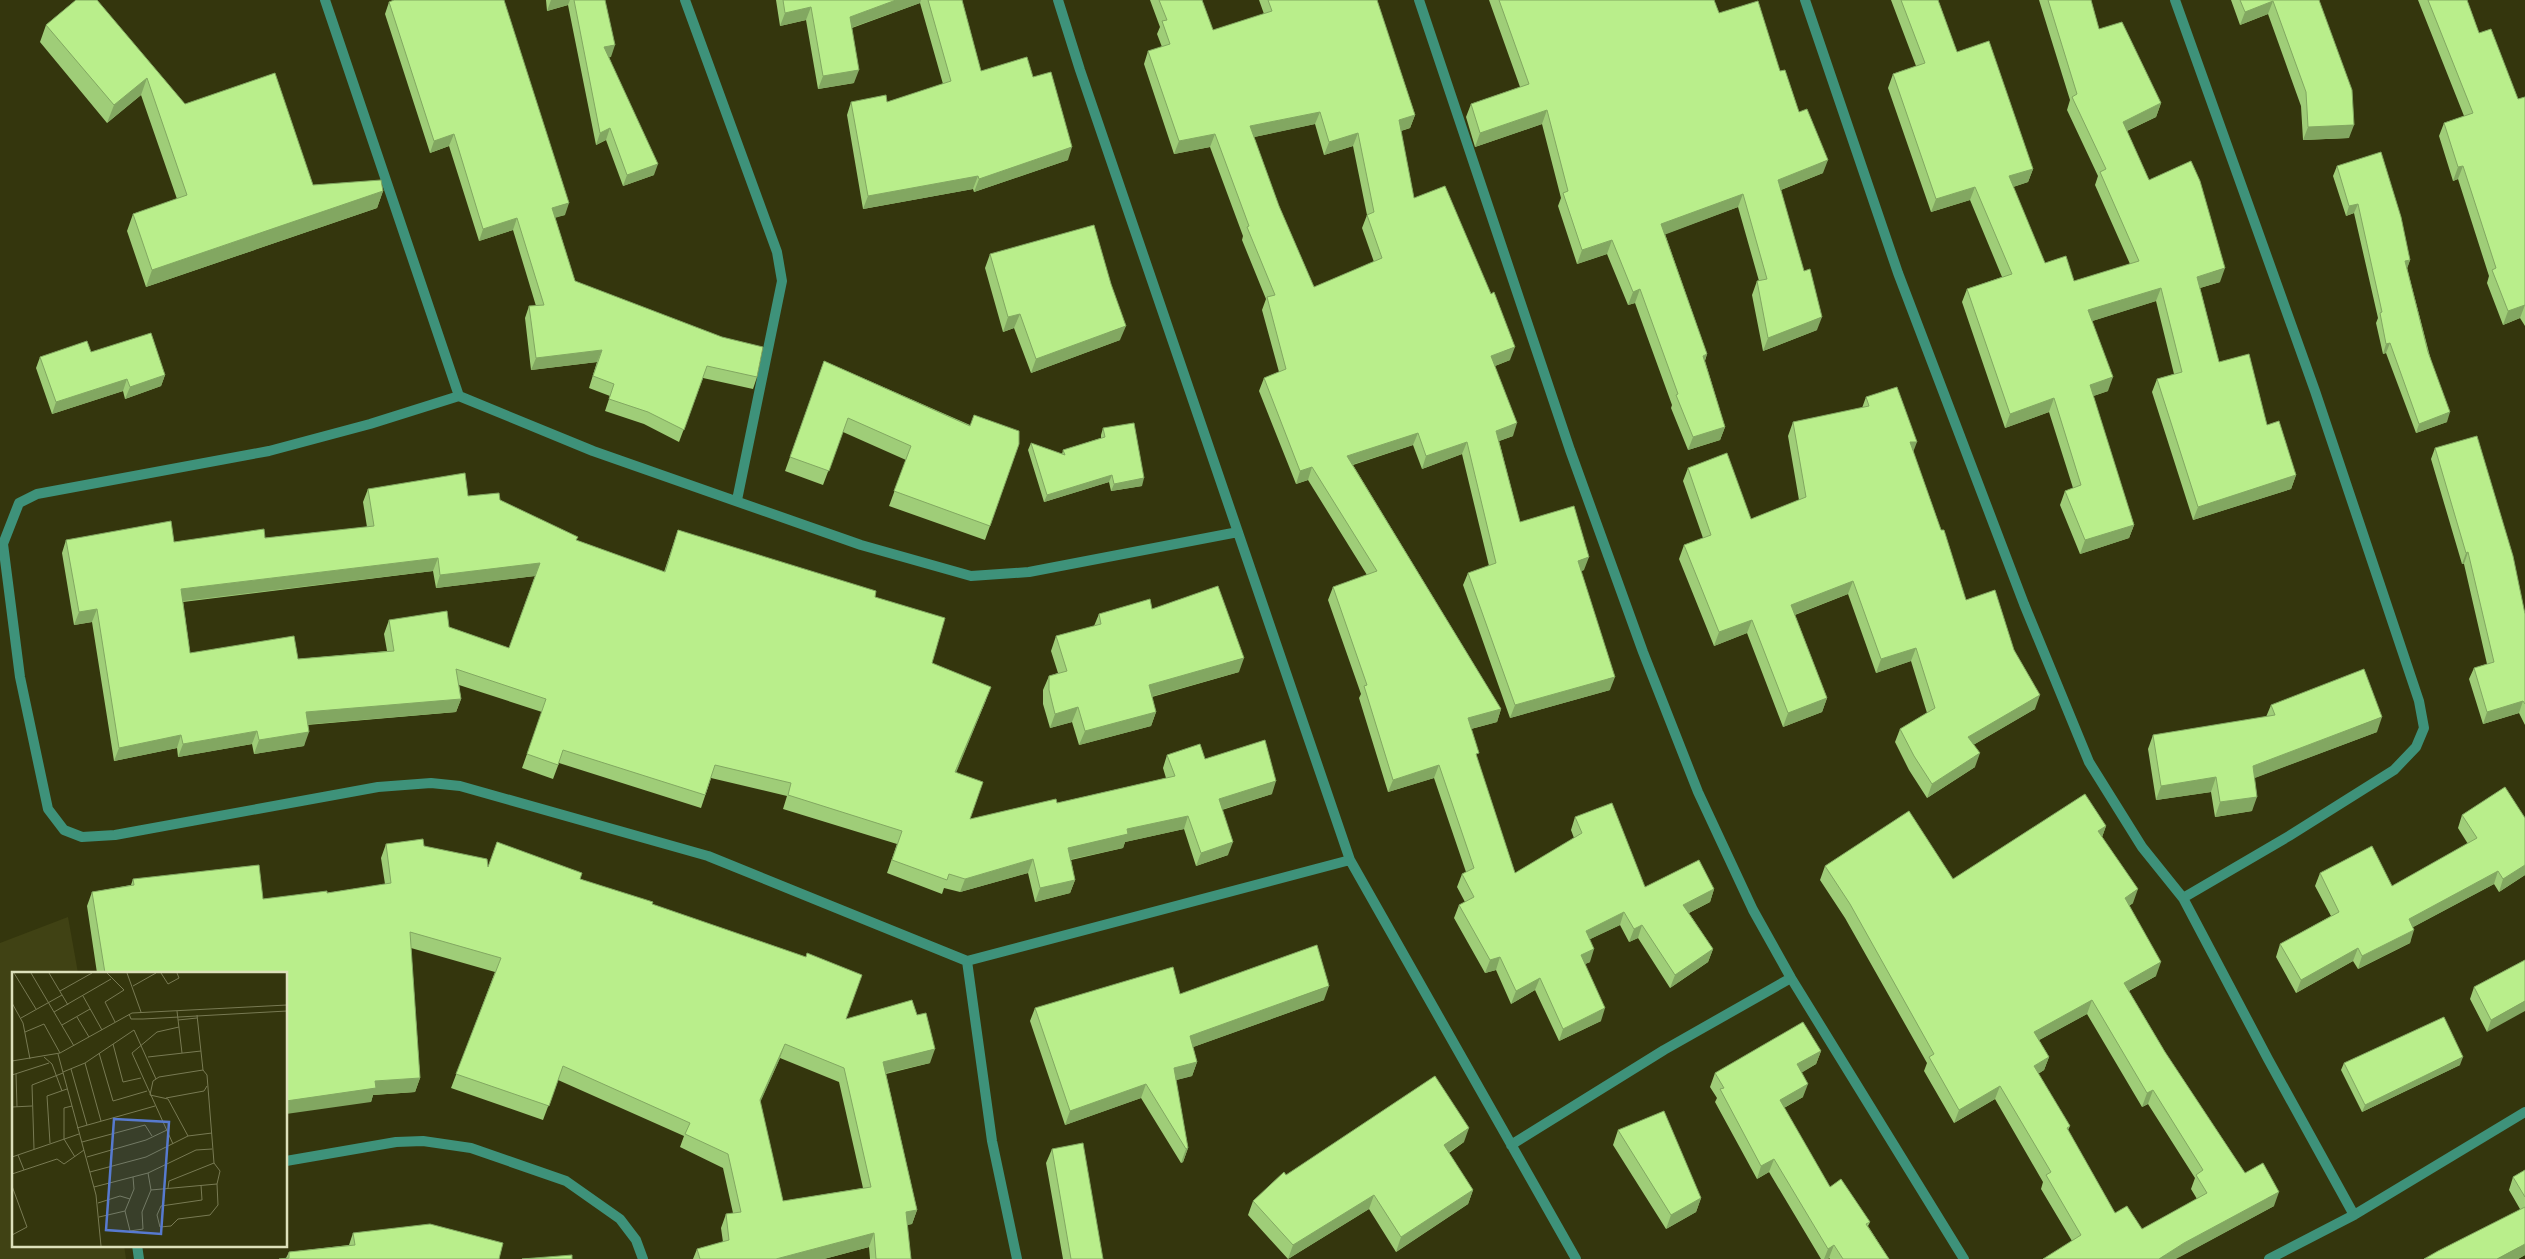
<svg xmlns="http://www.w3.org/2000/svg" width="2525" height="1259" viewBox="0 0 2525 1259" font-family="'Varela Round',sans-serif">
<rect width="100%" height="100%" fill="#34360d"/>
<path fill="#404214" d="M68,917L78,973H14V1245H124L126,1259H0V943Z"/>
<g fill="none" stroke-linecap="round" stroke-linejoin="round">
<path stroke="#3e927a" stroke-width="10" d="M325,0L459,396
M685,0L777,252L782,281L737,500
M1058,0L1080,70L1350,860L1576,1259
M1419,0L1570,450L1643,652L1698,792L1753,910L1791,978L1964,1259
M1805,0L1898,273L2024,604L2089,762L2142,847L2183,898L2268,1059L2354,1215
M2175,0L2315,391L2419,701L2424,728L2416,747L2394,770L2289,836L2183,898
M1238,532L1029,572L971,576L861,545L593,451L459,396L370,424L269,451L37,494L19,503L3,544L20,677L48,809L64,830L82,837L115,835L378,787L431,783L460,786L708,856L967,961L1350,860
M967,961L992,1141L1017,1259
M1511,1145L1664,1050L1791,978
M286,1161L396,1142L423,1141L471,1148L566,1181L620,1219L636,1240L643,1259
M137,1245L139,1259
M2269,1259L2354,1215L2525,1112"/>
</g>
<path fill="#9fcd78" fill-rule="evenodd" d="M76,0L185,104L313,185L383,191L377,208L146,287L127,231L133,214L177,199L141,95L107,123L40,42L46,25Z
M546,0H605L611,57H609L654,175L623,186L606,140L596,145L568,5L547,11Z
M776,0H962L981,71L1033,77L1068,160L974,192L973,189L863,209L847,115L851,102H887L943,84L920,3L852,28L854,83L818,89L806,20L780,26Z
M1150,0H1202L1213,30L1264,14L1259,0H1377L1415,115L1410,128L1401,131L1414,198L1510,360L1495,366L1513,436L1499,441L1520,522L1584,570L1581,571L1610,690L1510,718L1463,585L1468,573L1489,566L1462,454L1422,469L1413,445L1353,465L1501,709L1497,722L1471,729L1477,758L1515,873L1574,838L1571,830L1575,817L1645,887L1714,889L1710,902L1689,913L1713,949L1708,962L1670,988L1638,938L1629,942L1620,925L1590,939V962L1585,964L1601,1021L1559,1041L1535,990L1511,1004L1496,970L1485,973L1454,918L1459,905L1465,902L1457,887L1462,874L1466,872L1434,778L1388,792L1359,698L1361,694L1328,600L1333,587L1367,575L1308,480L1296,484L1259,391L1264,378L1279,372L1262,310L1266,299L1242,240L1243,236L1210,147L1174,154L1144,64L1148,51L1162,47L1157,34L1160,27ZM1315,124L1324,155L1353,146L1367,215L1362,228L1374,262L1314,287L1279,206L1254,137Z
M1489,0H1714L1719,13L1780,71L1799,112L1823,173L1781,190L1817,330L1763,351L1752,295L1757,281H1759L1738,207L1665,234L1707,354L1705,361L1725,427L1720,440L1688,450L1671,408L1672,405L1635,303L1628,305L1607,254L1577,264L1558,206L1561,198L1542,124L1475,147L1466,117L1471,104L1520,87Z
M1891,0H1938L1957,52L2033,169L2028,182L2013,187L2045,263L2074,281L2130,264L2095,185L2098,176L2067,110L2070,100L2039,0H2091L2099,29L2161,103L2156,117L2127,131L2149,180L2220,282L2200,288L2219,362L2267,425L2296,475L2291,489L2193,520L2152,392L2157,379L2174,374L2156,301L2092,321L2108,391L2093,396L2134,525L2129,538L2080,554L2060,505L2065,491L2073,488L2049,412L2005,428L1962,302L1967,289L2002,277L1970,200L1931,212L1888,88L1893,74L1916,66Z
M2231,0H2319L2349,138L2303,140L2301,106L2268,14L2240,25Z
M2418,0H2467L2479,33L2518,99L2525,97V326L2520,318L2503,325L2487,283L2489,276L2458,179L2453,181L2439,136L2444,123L2464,116Z
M389,2L565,215L555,217L575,281L757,377L753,389L703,378L679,442L644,424L605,411L610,396L589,388L597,362L531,370L525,318L529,306H536L513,230L479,241L449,146L430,153L385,14Z
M2337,166L2410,260L2407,268L2447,422L2416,433L2386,353L2383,354L2376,323L2378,318L2354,213L2346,216L2333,176Z
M990,254L1120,340L1031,373L1014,328L1003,332L985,268Z
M91,352L165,375L161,386L125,399L123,391L52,414L36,368L40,357Z
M824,361L970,425L1019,444L985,540L889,506L906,460L843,432L823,485L785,471Z
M1866,397L1913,451L1966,600L2014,650L2035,709L1973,745L1975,767L1927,798L1909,770L1895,742L1900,729L1927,713L1911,661L1876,673L1848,594L1795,615L1827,698L1822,712L1783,727L1747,633L1714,646L1679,559L1684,545L1703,538L1683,481L1688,468L1751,519L1799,500L1788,436L1793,422L1862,408Z
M1103,428L1142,486L1111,491L1109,482L1044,502L1028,450L1031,443L1062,454L1063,450L1101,438V435Z
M2435,448L2525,614V725L2519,713L2483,724L2469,679L2474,668L2487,664L2464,564H2462L2431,459Z
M368,489L468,496L500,500L576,540L664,572L678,530L875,597L932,663L986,700L956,772L970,819L1057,803L1166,778L1163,768L1167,755L1205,759L1272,794L1222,810L1228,855L1196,866L1184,829L1125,842L1123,848L1071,860L1075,880L1070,893L1035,902L1028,873L960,892L944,888L942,894L887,873L897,844L783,809L787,796L711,778L701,808L559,763L553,779L522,768L542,712L459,685L461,699L456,712L307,725L304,746L254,754L252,744L178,757L177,748L114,761L92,622L74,625L62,553L66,540L174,542L265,538L367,527L363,502ZM433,571L436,588L535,576L509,648L449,627L389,620L384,634L387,651L298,659L190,653L183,602Z
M1152,609L1239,672L1152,697L1156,712L1151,726L1079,745L1072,722L1050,728L1043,704V690L1049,676L1058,673L1051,651L1056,636L1094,626L1099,614Z
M2271,705L2377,732L2254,778L2252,811L2215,817L2211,792L2156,800L2148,749L2153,735L2266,717Z
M2462,815L2525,818V875L2499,892L2494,884L2413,927L2410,943L2358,969L2353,961L2296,993L2276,957L2280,944L2331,916L2315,886L2320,873L2392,886L2468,844L2458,828Z
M2106,826L2102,837L2133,903L2129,906L2156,976L2129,991L2165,1052L2245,1173L2274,1206L2179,1257L2072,1241L2041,1189L2043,1182L1995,1099L1954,1123L1924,1071L1927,1063L1845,918L1820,880L1825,866L1953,879ZM2087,1014L2142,1107L2148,1104L2195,1178L2191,1189L2197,1199L2142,1229L2115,1213L2068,1130L2070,1126L2038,1074L2044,1070L2049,1057L2039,1040Z
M386,844L424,846L488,866L580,879L652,904L846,1019L930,1063L886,1074L917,1210L912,1224L907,1225L911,1259H870L869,1247L824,1259H693L697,1249L723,1242L721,1228L726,1214L733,1213L723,1168L680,1147L684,1136L558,1080L543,1120L451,1088L495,972L411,948L420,1078L415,1092L373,1095L371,1102L286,973H97L87,906L92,892L131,885L133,879L263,899L327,893L385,884L381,858ZM780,1058L839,1082L863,1188L783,1201L760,1102Z
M2525,960L2487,1032L2470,999L2474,987Z
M1180,994L1324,1000L1193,1047L1197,1062L1192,1076L1176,1080L1188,1148L1183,1162L1181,1163L1141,1098L1065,1125L1030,1021L1035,1008Z
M1821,1051L1816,1064L1802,1072L1803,1097L1784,1108L1830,1187L1870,1222L1868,1226L1889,1259H1830L1829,1258L1828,1259H1821L1769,1172L1757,1179L1715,1102L1717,1098L1710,1087L1715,1073Z
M2344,1063L2460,1065L2362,1112L2341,1070Z
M1618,1130L1701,1198L1696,1212L1666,1229L1613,1145Z
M1464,1142L1449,1153L1473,1190L1468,1204L1396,1252L1369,1209L1288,1259L1248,1215L1253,1201L1286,1175Z
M1052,1149L1103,1259H1063L1046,1163Z
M2525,1170V1255L2518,1259L2520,1209L2509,1190L2513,1177Z
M353,1233L499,1259L286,1258L289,1252L349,1245Z"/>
<path fill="#82a761" d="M551,0H570L568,5L547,11Z
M896,0H921L920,3L845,30L850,17Z
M2273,1L2268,14L2240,25L2245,12Z
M811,7L806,20L780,26L785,13Z
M615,45L611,57L600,59L604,47Z
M859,70L854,83L818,89L823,76Z
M147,78L141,95L107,123L114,105Z
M2161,103L2156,117L2118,135L2123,122Z
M1547,110L1542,124L1475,147L1480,133Z
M1320,112L1315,124L1245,139L1250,126Z
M1415,115L1410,128L1394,133L1399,120Z
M2354,125L2349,138L2303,140L2308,127Z
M610,128L606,140L596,145L600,133Z
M1358,133L1353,146L1324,155L1329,142Z
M454,134L449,146L430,153L434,141Z
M1215,134L1210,147L1174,154L1179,141Z
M1072,147L1068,160L974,192L979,179Z
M1828,160L1823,173L1773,193L1778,180Z
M658,164L654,175L623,186L627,175Z
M2463,166L2458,179L2453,181L2458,167Z
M2033,169L2028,182L2004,190L2009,176Z
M978,176L973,189L863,209L868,196Z
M1975,187L1970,200L1931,212L1936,199Z
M383,191L377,208L146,287L152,270Z
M1743,194L1738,207L1656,238L1661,224Z
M569,203L565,215L548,220L552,208Z
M2358,204L2354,213L2346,216L2349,206Z
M517,218L513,230L479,241L483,229Z
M1612,240L1607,254L1577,264L1582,250Z
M2410,260L2407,269L2405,261Z
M2225,268L2220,282L2193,290L2197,277Z
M2161,288L2156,301L2083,324L2088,310Z
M1640,289L1635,303L1628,305L1633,292Z
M2525,305L2520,318L2503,325L2508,311Z
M1020,314L1014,328L1003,332L1008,317Z
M1822,317L1817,330L1763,351L1768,338Z
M1126,326L1120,340L1031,373L1036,359Z
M2390,343L2386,353L2383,354L2386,344Z
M1515,347L1510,360L1487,369L1491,356Z
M602,350L597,362L531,370L536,358Z
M1707,354L1702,368L1703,356Z
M165,375L161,386L125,399L130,387Z
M2113,377L2108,391L2085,399L2090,385Z
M127,379L123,391L52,414L56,402Z
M2054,398L2049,412L2005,428L2010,414Z
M2450,412L2447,422L2416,433L2419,424Z
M1517,423L1513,436L1491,444L1496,431Z
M1725,427L1720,440L1688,450L1693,437Z
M1418,433L1413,445L1342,468L1347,456Z
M1467,442L1462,454L1422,469L1426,456Z
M1910,442H1917L1912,455Z
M1312,467L1308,480L1296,484L1300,471Z
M1112,475L1109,482L1044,502L1047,495Z
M2296,475L2291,489L2193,520L2198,507Z
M1144,478L1142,486L1111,491L1114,484Z
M2134,525L2129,538L2080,554L2085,540Z
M2468,552L2464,564H2462L2466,553Z
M1589,557L1584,570L1573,574L1578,561Z
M438,558L433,571L176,602L181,589Z
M540,563L535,576L436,588L440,575Z
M1853,581L1848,594L1786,618L1791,605Z
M97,609L92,622L74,625L79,612Z
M1752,620L1747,633L1714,646L1719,632Z
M1916,648L1911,661L1876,673L1881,659Z
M1244,658L1239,672L1143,699L1149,685Z
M1615,677L1610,690L1510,718L1515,705Z
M991,687L986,700L951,785L955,772Z
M2040,695L2035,709L1963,751L1968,737Z
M1827,698L1822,712L1783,727L1788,713Z
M461,699L456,712L301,725L306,712Z
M2523,701L2519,713L2483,724L2487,712Z
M1078,707L1072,722L1050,728L1055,714Z
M1501,709L1497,722L1463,731L1468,718Z
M1156,712L1151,726L1079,745L1085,731Z
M2382,717L2377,732L2247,781L2253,766Z
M257,731L252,744L178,757L183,744Z
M309,732L304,746L254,754L259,740Z
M181,735L177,748L114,761L119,748Z
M1980,753L1975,767L1927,798L1932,784Z
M1439,765L1434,778L1388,792L1393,780Z
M2216,777L2211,792L2156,800L2161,786Z
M1276,781L1272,794L1214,812L1219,799Z
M2257,797L2252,811L2215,817L2220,802Z
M1188,816L1184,829L1125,842L1123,848L1063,861L1068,848L1127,829Z
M2106,826L2101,840L2098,831Z
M1233,842L1228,855L1196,866L1201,853Z
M1033,859L1028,873L960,892L965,879Z
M2525,865V875L2499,892L2503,879Z
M2498,871L2494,884L2404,932L2409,919Z
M1075,880L1070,893L1035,902L1040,888Z
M1714,889L1710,902L1679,918L1683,905Z
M2138,889L2133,903L2120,912L2125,898Z
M1624,912L1620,925L1582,943L1586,931Z
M1642,925L1638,938L1629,942L1634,929Z
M2414,930L2410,943L2358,969L2362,956Z
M2358,948L2353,961L2296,993L2301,980Z
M1594,949L1590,962L1576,968L1581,955Z
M1713,949L1708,962L1670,988L1675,975Z
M1500,957L1496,970L1485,973L1490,960Z
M2161,962L2156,976L2119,996L2124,983Z
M1540,978L1535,990L1511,1004L1516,991Z
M1329,986L1324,1000L1185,1050L1190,1036Z
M2092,1000L2087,1014L2030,1045L2034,1032Z
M2525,1001V1011L2487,1032L2491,1020Z
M1605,1008L1601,1021L1559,1041L1563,1029Z
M785,1044L780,1058L755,1114L760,1100Z
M935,1049L930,1063L878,1075L883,1062Z
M1821,1051L1816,1064L1793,1078L1797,1064Z
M2049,1057L2044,1070L2029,1079L2034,1066Z
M2463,1057L2460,1065L2362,1112L2365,1105Z
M1197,1062L1192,1076L1169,1082L1174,1068Z
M420,1078L415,1092L373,1095L371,1102L286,1114V1101L375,1081Z
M1146,1084L1141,1098L1065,1125L1070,1111Z
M1808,1084L1803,1097L1775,1113L1780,1100Z
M2000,1086L1995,1099L1954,1123L1959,1110Z
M2153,1090L2148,1104L2142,1107L2147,1093Z
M1469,1128L1464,1142L1439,1159L1444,1145Z
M1188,1148L1183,1162L1181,1163L1186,1149Z
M1774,1159L1769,1172L1757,1179L1761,1166Z
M1473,1190L1468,1204L1396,1252L1401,1237Z
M2279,1192L2274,1206L2176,1259H2159L2184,1243Z
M1374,1195L1369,1209L1288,1259L1293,1245Z
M1701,1198L1696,1212L1666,1229L1671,1215Z
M917,1210L912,1224L901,1226L906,1212Z
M874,1233L869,1247L824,1259H776Z
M2525,1244V1255L2518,1259H2497Z
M1834,1245L1829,1258L1828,1259H1824L1828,1249Z"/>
<path fill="#b9ee8b" stroke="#82a761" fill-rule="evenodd" d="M76,0H97L185,104L275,73L313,185L381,180L383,191L152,270L133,214L187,195L147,78L114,105L46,25Z
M394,0H504L569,203L552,208L575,281L722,337L763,347L757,377L707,366L684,430L648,412L609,399L614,384L593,376L602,350L536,358L529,306L544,305L517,218L483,229L454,134L434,141L389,2Z
M574,0H605L615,45L604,47L658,164L627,175L610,128L600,133Z
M783,0H896L850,17L859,70L823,76L811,7L785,13Z
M928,0H962L981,71L1027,57L1033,77L1051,72L1072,147L979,179L978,176L868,196L851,102L886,95L887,102L951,81Z
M1159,0H1202L1213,30L1272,11L1268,0H1377L1415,115L1399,120L1414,198L1445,186L1491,294L1494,292L1515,347L1491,356L1517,423L1496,431L1520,522L1574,506L1589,557L1578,561L1615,677L1515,705L1468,573L1496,563L1467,442L1426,456L1418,433L1347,456L1501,709L1468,718L1479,753L1476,754L1515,873L1582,833L1575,817L1612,803L1645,887L1699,860L1714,889L1683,905L1713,949L1675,975L1642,925L1634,929L1624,912L1586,931L1594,949L1581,955L1605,1008L1563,1029L1540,978L1516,991L1500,957L1490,960L1459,905L1474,897L1462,874L1474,868L1439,765L1393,780L1364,686L1367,685L1333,587L1377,571L1312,467L1300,471L1264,378L1286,369L1267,297L1275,295L1247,227L1249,226L1215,134L1179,141L1148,51L1170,44L1162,21L1167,20ZM1320,112L1329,142L1358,133L1374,212L1367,215L1382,258L1314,287L1279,206L1250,126Z
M1499,0H1714L1719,13L1758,1L1780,71L1785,70L1799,112L1807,109L1828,160L1778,180L1804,271L1810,269L1822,317L1768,338L1757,281L1767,279L1743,194L1661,224L1707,354L1703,356L1725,427L1693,437L1676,395L1678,394L1640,289L1633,292L1612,240L1582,250L1563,193L1568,191L1547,110L1480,133L1471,104L1529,84Z
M1901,0H1938L1957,52L1989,41L2033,169L2009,176L2045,263L2066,256L2074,281L2139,261L2100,172L2106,169L2072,97L2077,94L2048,0H2091L2099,29L2122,22L2161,103L2123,122L2149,180L2191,161L2200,181L2225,268L2197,277L2219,362L2249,354L2267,425L2279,421L2296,475L2198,507L2157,379L2182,372L2161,288L2088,310L2113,377L2090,385L2134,525L2085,540L2065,491L2081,485L2054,398L2010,414L1967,289L2012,274L1975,187L1936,199L1893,74L1925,63Z
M2240,0H2319L2352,90L2354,125L2308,127L2306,92L2273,1L2245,12Z
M2428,0H2467L2479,33L2491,29L2518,99L2525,97V305L2508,311L2492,270L2496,268L2463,166L2458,167L2444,123L2473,113Z
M2381,152L2401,217L2410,260L2405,261L2428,352L2450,412L2419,424L2390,343L2386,344L2380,313L2382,312L2358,204L2349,206L2337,166Z
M1094,225L1111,284L1126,326L1036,359L1020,314L1008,317L990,254Z
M151,333L165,375L130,387L127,379L56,402L40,357L87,341L91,352Z
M824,361L970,426L974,415L1019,431V444L990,526L894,491L911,446L848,418L829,471L790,457Z
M1897,387L1917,442H1910L1941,530H1944L1966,600L1995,590L2014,650L2040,695L1968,737L1980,753L1932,784L1914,756L1900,729L1935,708L1916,648L1881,659L1853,581L1791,605L1827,698L1788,713L1752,620L1719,632L1684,545L1711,535L1688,468L1727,453L1751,519L1806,497L1793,422L1869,406L1866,397Z
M1134,423L1144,478L1114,484L1112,475L1047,495L1031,443L1065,455L1063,450L1105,437L1103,428Z
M2477,436L2513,556L2525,614V704L2523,701L2487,712L2474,668L2494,662L2468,552L2466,553L2435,448Z
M465,473L468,496L499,493L500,500L578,537L576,540L665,572L678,530L876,591L875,597L945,618L932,663L991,687L955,772L983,782L970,819L1056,799L1057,803L1175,776L1167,755L1200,744L1205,759L1265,740L1276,781L1219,799L1233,842L1201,853L1188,816L1127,829L1128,834L1068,848L1075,880L1040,888L1033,859L965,879L949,874L947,880L892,860L902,831L788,795L791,783L715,765L705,795L563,750L558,765L527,754L546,699L456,669L461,699L306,712L309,732L259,740L257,731L183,744L181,735L119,748L97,609L79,612L66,540L171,521L174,542L264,529L265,538L374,526L368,489ZM438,558L440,575L540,563L509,648L449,627L447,611L389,620L394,651L298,659L294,636L190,653L181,589Z
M1218,586L1244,658L1149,685L1156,712L1085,731L1078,707L1055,714L1049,690V676L1067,671L1056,636L1101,624L1099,614L1150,599L1152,609Z
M2364,669L2382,717L2253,766L2257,797L2220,802L2216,777L2161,786L2153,735L2275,715L2271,705Z
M2505,787L2525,818V865L2503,879L2498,871L2409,919L2414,930L2362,956L2358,948L2301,980L2280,944L2339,912L2320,873L2372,846L2392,886L2477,838L2462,815Z
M2085,794L2106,826L2098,831L2138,889L2125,898L2161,962L2124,983L2165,1052L2245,1173L2263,1163L2279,1192L2184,1243L2159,1259H2043L2081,1235L2046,1175L2051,1172L2000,1086L1959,1110L1929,1057L1934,1054L1850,904L1825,866L1909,811L1953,879ZM2092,1000L2147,1093L2153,1090L2203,1170L2196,1175L2207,1193L2142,1229L2127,1206L2115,1213L2067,1128L2070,1126L2034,1066L2049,1057L2034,1032Z
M423,839L424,846L487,859L488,867L497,842L582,873L580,879L653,902L652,904L806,957L807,953L862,975L846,1019L912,1000L917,1015L926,1013L935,1049L883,1062L917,1210L906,1212L911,1259H876L874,1233L776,1259H700L697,1249L729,1240L726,1214L741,1212L728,1154L685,1134L690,1123L563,1066L549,1106L456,1074L501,958L410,932L420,1078L375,1081L376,1088L286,1101V973H105L92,892L134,885L133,879L259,865L263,899L327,891V893L391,883L386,844ZM785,1044L844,1068L871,1187L783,1201L760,1100Z
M1317,945L1329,986L1190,1036L1197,1062L1174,1068L1188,1148L1186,1149L1146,1084L1070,1111L1035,1008L1173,967L1180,994Z
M2525,960V1001L2491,1020L2474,987Z
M2444,1017L2463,1057L2365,1105L2344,1063Z
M1803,1022L1821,1051L1797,1064L1808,1084L1780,1100L1830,1187L1841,1179L1870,1222L1866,1224L1889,1259H1843L1834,1245L1828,1249L1774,1159L1761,1166L1720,1089L1724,1088L1715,1073Z
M1435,1076L1469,1128L1444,1145L1473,1190L1401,1237L1374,1195L1293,1245L1253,1201L1284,1172L1286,1175Z
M1664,1111L1701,1198L1671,1215L1618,1130Z
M1083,1143L1103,1259H1071L1052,1149Z
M2525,1170V1197L2513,1177Z
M2525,1207V1244L2497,1259H2424L2438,1251Z
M430,1224L503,1243L499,1259H279L289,1258V1252L355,1245L353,1233Z
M572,1255V1259H522Z"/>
<g transform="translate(12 972)">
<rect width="275" height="275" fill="#34360d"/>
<path fill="none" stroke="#787a53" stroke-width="1" d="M2,1L24,37M19,1L62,74M37,1L56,33M95,1L112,18L93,30L103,50M115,1L129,40M149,1L156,12L167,6L165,1M121,14L144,1M48,19L80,1M71,24L90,58M0,31L11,51L18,87M165,39L170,81M42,40L99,7M117,42L119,47H131L275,39M185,43L191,98L195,103L202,191L208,199L205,212L206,233L198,243L166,247L159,254L148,255L145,243L149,234L190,228L189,213M65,45L77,65M9,46L50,23M166,48L185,46M50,53L78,37M13,60L32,52L48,81M101,72L111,110L129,106M87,81L101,129L135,119M46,82L84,223L89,274M32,85L40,92L50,119M136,85L189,79M0,89L48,81L120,41L275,33M73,91L89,149M59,97L75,153M51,100L73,91L122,58L144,107M4,102L5,135M0,103L37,91M138,123L141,109L147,105L191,98M138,123L156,127L176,164M154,126L192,119L195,114M60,134L52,136V167L63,185M0,135L20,134M65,156L143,134M70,170L133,153L140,164M38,171L35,124L55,117M161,172L120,81L145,60L167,55M22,177L20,113L51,101M6,183L12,198M0,185L67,162M75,185L134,168L155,158M78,200L134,185L176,164L200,161M0,202L45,187L52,192L72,178M121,205L122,217L113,239L118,259L131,257L130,240L139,218L136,201M0,214L15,255L0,263M82,215L136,201L184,178L200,177M156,216L157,209L202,191M139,218L205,212M86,231L108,224L118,227M87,245L113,239"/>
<path fill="#577acf" fill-opacity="0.15" stroke="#577acf" stroke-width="2.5" d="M102,147L157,150L149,262L94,258Z"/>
<rect width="275" height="275" fill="none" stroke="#dde0bb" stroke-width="2.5"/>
</g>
</svg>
